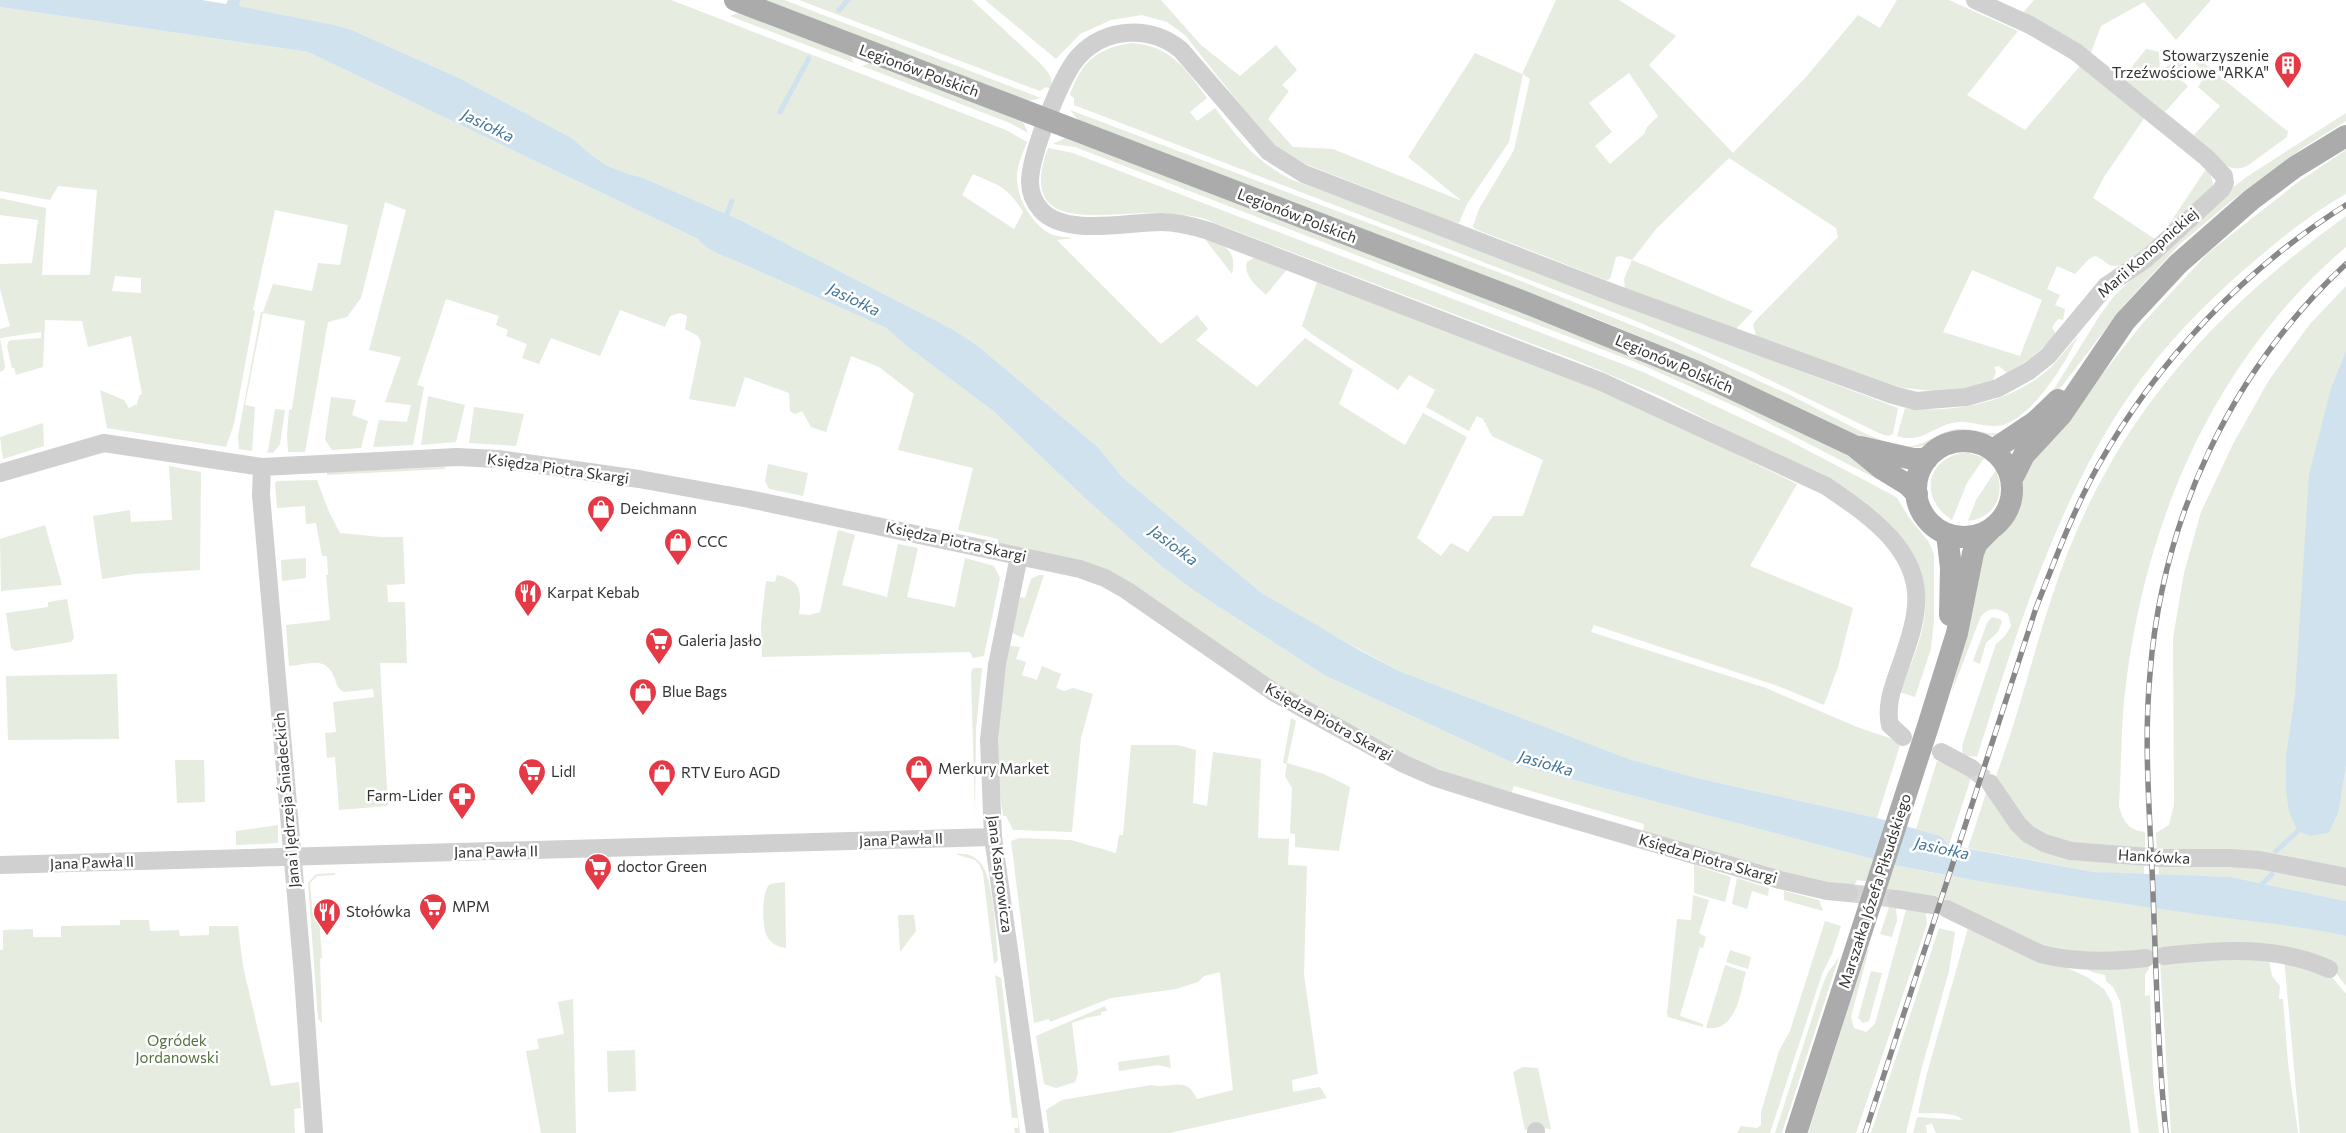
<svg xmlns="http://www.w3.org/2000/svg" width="2346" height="1133" viewBox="0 0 2346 1133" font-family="Commissioner,sans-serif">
<rect width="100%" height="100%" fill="#fff"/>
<path fill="#e6ecdf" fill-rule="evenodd" d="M241,0H671L1006,130L1027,142C1023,153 1017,164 1017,176C1016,197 1030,220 1047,232C1055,237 1065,237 1074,238L1057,240L1161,344L1197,315L1208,329L1196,340L1257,387L1305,338L1353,370L1339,404L1405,445L1423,413L1467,437L1417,538L1441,556L1451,543L1468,552L1493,516H1523L1543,460L1492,436L1483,419L1477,416L1469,431L1426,407L1435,390L1409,375L1398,390L1313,335L1302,326L1318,279L1634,404L1797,484L1750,566L1853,608L1838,667L1824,705L1778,686L1594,625L1591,632L1766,688L1857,727L1901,742L1877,818L1697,778L1629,759L1399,671L1315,625L1263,594L1122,477L1099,448L978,346L954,330L740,220L641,177L628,174L606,165L590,154L572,138L459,78L352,30L335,25L239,6ZM973,174C1000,186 1007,186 1023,212L1014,229L962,195Z
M762,0H784L1041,98L1028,101Z
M799,0H972L1041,64C1048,72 1054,78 1051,89L1046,87L1040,91Z
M985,0H1161L1201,45L1240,76L1276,45L1297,70L1282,85L1289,91L1268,119L1293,147L1333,149L1462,201L1408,157L1475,53L1522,74L1556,0H1619L1676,36L1649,65L1733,153L1807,76L1858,15L1880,28L1897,0H1949L2018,31L1967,95L2025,130L2080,66L2145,117L2104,177L2093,198L2158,241L2208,166L2213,183L2211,190C2193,207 2139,266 2115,266C2106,266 2103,258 2095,256L2089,259L2075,274L2057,266L2047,289L2060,295L2055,305L2065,309L2063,320L2058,319L2052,327L2056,335C2042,350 2025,363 2008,374L1999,366L1994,367L1996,372L1993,380L1965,388L1943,392L1904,388L1885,384L1756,336L1753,324L1759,317L1838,237L1836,228L1729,158L1656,229L1632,260L1753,311L1736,329L1625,289L1624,279L1632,260L1620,256L1616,257L1610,279L1606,280L1475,229L1473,226L1479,209L1514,150L1530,79L1523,74L1509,142L1467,204L1459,223L1454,222L1308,165L1284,153L1264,135L1185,35L1167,22L1142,15L1111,20L1080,34L1056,59ZM1629,73L1658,116L1647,127L1644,134L1610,164L1595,146L1612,132L1589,103ZM1972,270L2042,300L2020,356L1943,332Z
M2034,0H2211L2176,40L2144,2L2101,26L2090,55L2022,14Z
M0,7L308,52L698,239C709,252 721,255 736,261L886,328L908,347L993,411L1088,501L1160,565L1193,590L1324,675L1513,763L1528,768L1899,866L1949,876L2312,928L2346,936V986L2329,964L2164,953L2082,957L2061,955L1955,906L1933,899L1900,894L1871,882L1857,880L1853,888L1834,886L1643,832L1644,824L1514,786L1511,794L1470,781L1410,758L1266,679L1181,617L1126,581L998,543V539L958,530L973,468L898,450L914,394L879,367L851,356L826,432L811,427L802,411L795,414L790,411L789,393L745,377L735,407L689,399L701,342L698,336L685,329L687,316L680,313L670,316L665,327L620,310L600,356L551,338L539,364L522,358L527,344L506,336L508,330L496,325L499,316L446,299L417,385L424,387L413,445L373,447L379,420L407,422L411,405L385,402L401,357L369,350L406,210L385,202L361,298L347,317L328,322L305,452H288L287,434L289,410L292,409L305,321L263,313L245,405L255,407L252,451L239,449L238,436L261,312H263L273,284L312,291L318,263L340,265L348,225L275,210L253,310L255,311L234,424L226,447L107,428L100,390L124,400L129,408L137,404L139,396L142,394L131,336L88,347L82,321L45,320L43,367L16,375L14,368H12L7,346L9,341L13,340L41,338V332L0,338L5,366L4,370L0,372V329L10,326L0,289V264L32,263L38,220L0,215V198L46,208L42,275H90L97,190L58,186L50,200L0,191ZM115,276L141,278V293L112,291Z
M741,12L849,53L854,63L730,16Z
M1132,43C1171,46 1186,69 1207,98L1190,112L1197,121L1215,108C1239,139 1254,160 1290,179L1492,254L1898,408L1893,434L1888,436L1879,433L1751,371L1629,318L1074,105V98L1070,95C1081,62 1097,48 1132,43Z
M2146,49L2159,52L2160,71L2189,51L2287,131L2288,130L2287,137L2247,166C2234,172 2227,166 2216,159L2122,79ZM2189,59L2207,73L2198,87L2220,106L2194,135L2165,112L2188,86L2174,74Z
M873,62L1023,122L1028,133L1010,123L862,66Z
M1070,110L1511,277L1669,340L1790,395L1868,435L1887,442L1889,445L1855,435L1662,346L1595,318L1079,121Z
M2346,113V121L2301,149L2230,202L2180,244L2124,305L2062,386L2042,406L1997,436C1984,435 1971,430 1958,432C1939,434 1927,450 1907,447C1926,445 1938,432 1956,429C1971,427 1985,435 2000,433L2036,408L2054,389L2100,315L2114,296L2212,204L2245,178Z
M1065,138L1662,366L1830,445L1879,472L1877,479L1741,409L1635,362L1075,147L1053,144Z
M1048,148L1073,153L1643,372L1784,438L1887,492L1897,498L1910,519L1929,542L1934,555V619L1931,649L1915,697L1900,692C1907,673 1916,654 1921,634C1938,572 1904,528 1856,496L1662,397L1580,362L1202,218C1183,214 1164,212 1145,213C1094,214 1017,231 1048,148Z
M2346,150V194C2312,213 2281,238 2252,263C2206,302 2163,346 2129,396C2057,500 2015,637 1977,757L1963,755L1962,746L1996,644L2005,636L2011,626L2008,614C1998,608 1990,607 1981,616L1951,694L1966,637L1977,561L1998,534L2006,528L2019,507L2025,472L2142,324L2208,253L2298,182Z
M2346,216V247C2211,362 2142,528 2124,701C2121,736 2121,772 2119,807C2124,822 2128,830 2145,832V853L2080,849L2035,834L1994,781C2020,714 2035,643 2059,576C2115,418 2212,313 2346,216Z
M1204,238C1223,244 1238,250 1232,274Z
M1255,257L1288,268L1266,295C1257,286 1243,276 1247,262Z
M2346,286V350L2331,388L2295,693L2286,754V791L2311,836L2329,833L2339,811L2346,766V874L2157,854L2156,833L2169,825L2174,805L2173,638L2184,573L2201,512L2233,444L2269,380L2310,324Z
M2078,336C2066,363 2032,418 2002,425C1986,429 1969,419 1952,423C1932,428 1919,444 1897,436L1905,408C1955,413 2011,403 2050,368C2060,358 2069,346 2078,336Z
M428,396L465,405L456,442L421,445Z
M331,397L356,400L352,415L368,421L361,448L332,450L325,440Z
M474,407L524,414L516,446L469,443Z
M275,409L285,410L280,444L273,453L265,452L268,451Z
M43,423L44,446L3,459L0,437Z
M1967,452L1984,458L1967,483L1952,520C1918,498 1926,457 1967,452Z
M768,464L808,473L803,496L769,489L765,481Z
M169,466L201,472L200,570L134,574L102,579L93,516L130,510L131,522L172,520Z
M445,467V469L327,475V472Z
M1996,470C2006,494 1995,518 1968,521L1976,500Z
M317,480L329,512L340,533L381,537H403L405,584L387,585L388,602H405L407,663H380L388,806L339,810L335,757L327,758L325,733L336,732L333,702L374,697L373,689L344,692C338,689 337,685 335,679C326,655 311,664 289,666L286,625L330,620L326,575H328L327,556H322L316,523L306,524L305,506L277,508L275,483L277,481Z
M45,525L62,585L1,591L0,539Z
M838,530L855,535L842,585L887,597L898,544L918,548L907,597L955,607L965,558L994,566L1000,578L984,656L973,658L970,652L762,657L761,625L766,581L775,582L777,575C801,580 802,592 799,614L809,615L820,612Z
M306,558V578L282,581L281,560Z
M1039,575H1044L1023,638L1012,633L1020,597L1025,598L1031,579Z
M67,599L74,638L71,642L15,651L11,648L6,613L48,607V602Z
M1992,617L2000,619L2002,622L1998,632L1986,643L1980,664L1973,661L1987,623Z
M1010,646L1020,647L1016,659L1026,662L1022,675L1037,680L1042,666L1061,674L1056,688L1064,691L1073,688L1093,694L1081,738L1072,832L1013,830L1006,816H1003C994,759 998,702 1010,646Z
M975,668H982L976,730L975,815L971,675L972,669Z
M117,674L119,739L8,740L6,676Z
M1291,718L1296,721L1287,763L1324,774L1350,787L1339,851L1295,847V834L1290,833L1292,788L1285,776L1287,764L1283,763Z
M1131,745H1178L1196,750L1193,803L1207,806L1213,752L1261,759L1258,838L1289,839L1288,865L1307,866L1304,974L1318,1074L1292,1080L1293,1092L1320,1087L1327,1098L1170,1133H1049L1046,1110L1062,1100L1151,1085C1171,1090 1186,1074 1197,1099L1233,1090L1220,972L1204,976L1198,982L1176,989L1111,998L1050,1022L1049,1019L1034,1023L1011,841L1019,838L1071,840L1116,853L1119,835H1123Z
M175,760H204L205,802L177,803Z
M1937,761L1967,771L1972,775L1949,845L1941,836L1916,829Z
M1988,787L2022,833L2144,860V875L2094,872L1968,848Z
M278,825V843L236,845V831Z
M955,854C967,853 975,855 982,865C994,882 996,938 998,960L994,964L983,873L979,864L975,860Z
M2158,861L2230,863L2346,880V901L2231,877L2159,875Z
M1694,865L1731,877L1725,902L1694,893Z
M335,873V875L317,876L310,883L313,916L319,917L322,957L320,959L322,1023L318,1019L308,883L316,874Z
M1737,878L1769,888L1768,896L1752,891L1747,909L1732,904Z
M785,882L786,948C778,947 771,944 767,936C762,927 761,891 770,884Z
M1784,891L1819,900L1823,911L1784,900Z
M1693,895L1709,900L1699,933L1706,937L1703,948L1700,947L1680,1016L1703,1024V1027L1668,1017L1667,1013L1677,919L1691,920Z
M1907,906L1928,909L1926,914L1927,924L1856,1133H1808L1867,950L1869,949L1851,1017L1854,1028L1866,1032L1875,1024Z
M1889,907L1896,908L1897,920L1892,937L1880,934Z
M914,915L916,931L900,952L898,915Z
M120,920H149L150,931L179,930L180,936L209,935V926H238L243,966L271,1086L299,1082L301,1108L294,1109L295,1133H0V950H3V930L33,929V937H61V926L120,925Z
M1825,921L1841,926L1832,954L1822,974L1770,1133H1737L1741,1126L1757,1128L1761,1125V1112L1779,1051L1790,1031Z
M1939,928L1955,932L1949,971L1922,1067L1906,1133H1871Z
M1968,928L2052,961L2087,977L2104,989L2112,1003L2131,1133H1936L1932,1124L1926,1125L1927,1133H1913L1917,1117L1963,1120C1954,1111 1930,1114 1918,1113L1926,1077Z
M1730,950L1751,957L1748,969L1726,962Z
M2268,955L2272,976L2280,986L2279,999H2283L2288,1063L2298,1133H2171L2160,961Z
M1839,957L1782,1133H1775L1822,987L1827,974Z
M2284,958L2332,977L2346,994V1133H2300Z
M2149,962V969L2145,974V996L2150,995L2153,1082L2159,1133H2139L2120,1001L2113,987L2106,981L2105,975L2092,972L2080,965Z
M1725,965L1746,972C1740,993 1737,1032 1706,1028Z
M1871,971L1882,973L1869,1021L1863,1023L1858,1018Z
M995,975L1001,978L1020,1133H1015L1014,1128H1018V1118H1012Z
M573,999L576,1133H541L526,1051L539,1049L537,1039L564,1034L558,1002Z
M1105,1006L1107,1011L1101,1012V1015L1086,1018L1072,1023L1078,1073L1075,1082L1056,1088L1044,1084L1036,1036Z
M635,1050L636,1091L608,1092L607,1051Z
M1169,1055L1171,1068L1158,1065L1119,1071L1118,1062Z
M1523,1067L1538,1068L1551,1129L1533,1127L1525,1130L1513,1072Z"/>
<path fill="#cfe2ee" d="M0,0H202L226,4L228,0H241L239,6L335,25L352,30L459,78L572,138L590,154L606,165L628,174L641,177L740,220L954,330L978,346L1099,448L1122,477L1263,594L1361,651L1399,671L1629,759L1697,778L1877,818L1941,836L1949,845L2094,872L2231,877L2346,901V936C2301,926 2256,922 2211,916C2107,901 2002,887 1899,866L1528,768L1513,763L1324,675L1193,590L1160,565L1088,501L993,411L908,347L886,328L736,261C721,255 709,252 698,239L308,52L0,7Z
M2346,350V766L2339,811L2329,833L2311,836L2298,831L2289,812L2286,791V754L2295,693L2309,475L2331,388Z"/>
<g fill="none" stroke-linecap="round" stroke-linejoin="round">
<path stroke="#cfe2ee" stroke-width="5" d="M839,10L848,0
M780,112L809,58
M725,219L732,201
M2276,851L2298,831L2299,827
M2258,888L2272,874"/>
<path stroke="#d6d6d6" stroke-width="18" stroke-dasharray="18 9" stroke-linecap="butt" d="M1971,768L1990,783
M1849,893L1896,899"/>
<path stroke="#d0d0d0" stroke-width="18" d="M262,467L261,495L303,976L314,1133
M0,473L104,443L262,467L457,457L498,459L639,479L749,499L1080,569L1105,578L1126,590L1275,693L1404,764L1436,778L1506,800L1780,880L1827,891L1849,893
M1019,556L997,665L989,740L993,837L1035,1133
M1903,737L1890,725C1885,703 1895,682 1902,661C1908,644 1915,624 1916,606C1921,549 1867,514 1826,486L1602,382L1209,231C1193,226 1178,222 1161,222C1128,222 1065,237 1041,210C1034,202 1030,192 1030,182C1030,156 1061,75 1079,56C1106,27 1151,25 1181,50L1269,152L1304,174L1613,293L1893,395L1916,401L1966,397L1998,388L2029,371L2048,356L2106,286L2146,259L2221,190L2225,183L2224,176L2207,158L2076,52L2030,25L1975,0
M1941,752L1971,768
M1990,783L2018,824L2028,834L2044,843L2071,851L2162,858H2230L2259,860L2346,877
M0,865L993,837
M1896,899L1933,905
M1947,909L2041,954C2075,963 2111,962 2146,958
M2164,956C2220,950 2276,945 2329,969
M1536,1131V1133"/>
<path stroke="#ababab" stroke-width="22" d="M735,0L1524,302L1697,372L1854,446L1882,469L1908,485L1917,494
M1916 489a48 48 0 1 1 96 0a48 48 0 1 1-96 0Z
M1860,447L1913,459H1927
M1993,450L2035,422L2058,400
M2012,479L2024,455L2061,415L2125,321L2178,264L2251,200L2295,167L2346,136
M1947,534L1951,568L1950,615
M1796,1133L1929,723L1957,633L1973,553L1977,543L1990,530"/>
<g stroke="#888" stroke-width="5.5">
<path id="rail" d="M1865,1133L2036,608C2055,560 2073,511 2098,466C2157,361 2244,269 2346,205
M2166,1133C2157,1045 2156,957 2152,869C2149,804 2144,738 2150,674C2162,518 2231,371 2346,264"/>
</g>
<use href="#rail" stroke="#fff" stroke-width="4" stroke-dasharray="11" stroke-linecap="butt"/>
</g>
<defs>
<g id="building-pin" transform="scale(1.4375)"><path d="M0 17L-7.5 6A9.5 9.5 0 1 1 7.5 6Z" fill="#e63946" stroke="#fff"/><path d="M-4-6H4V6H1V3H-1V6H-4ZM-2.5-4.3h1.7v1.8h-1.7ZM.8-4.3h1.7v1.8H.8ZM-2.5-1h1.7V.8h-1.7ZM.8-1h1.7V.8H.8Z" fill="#fff"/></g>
<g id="shop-pin" transform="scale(1.4375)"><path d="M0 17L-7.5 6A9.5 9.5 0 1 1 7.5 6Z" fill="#e63946" stroke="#fff"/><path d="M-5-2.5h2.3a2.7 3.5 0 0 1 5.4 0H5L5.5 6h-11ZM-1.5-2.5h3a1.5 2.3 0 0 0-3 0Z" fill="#fff"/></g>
<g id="restaurant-pin" transform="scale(1.4375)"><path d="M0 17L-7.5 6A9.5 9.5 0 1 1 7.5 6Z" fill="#e63946" stroke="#fff"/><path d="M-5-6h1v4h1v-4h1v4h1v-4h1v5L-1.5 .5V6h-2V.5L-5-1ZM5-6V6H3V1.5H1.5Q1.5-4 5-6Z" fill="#fff"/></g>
<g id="supermarket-pin" transform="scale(1.4375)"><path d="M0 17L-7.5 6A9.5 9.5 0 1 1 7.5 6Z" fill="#e63946" stroke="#fff"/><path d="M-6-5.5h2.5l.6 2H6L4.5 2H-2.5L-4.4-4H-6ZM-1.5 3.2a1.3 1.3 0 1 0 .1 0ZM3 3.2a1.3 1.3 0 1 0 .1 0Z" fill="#fff"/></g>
<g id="pharmacy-pin" transform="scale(1.4375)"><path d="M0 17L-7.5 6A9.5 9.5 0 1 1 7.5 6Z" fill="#e63946" stroke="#fff"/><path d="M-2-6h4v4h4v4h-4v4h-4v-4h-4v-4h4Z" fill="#fff"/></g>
</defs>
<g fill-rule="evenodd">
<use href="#building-pin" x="2288" y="65"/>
<use href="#shop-pin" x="601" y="509"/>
<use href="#shop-pin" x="678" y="542"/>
<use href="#restaurant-pin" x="528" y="593"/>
<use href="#supermarket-pin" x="659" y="641"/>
<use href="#shop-pin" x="643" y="692"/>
<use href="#shop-pin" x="919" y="769"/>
<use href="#supermarket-pin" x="532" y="772"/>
<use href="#shop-pin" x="662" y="773"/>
<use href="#pharmacy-pin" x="462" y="796"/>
<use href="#supermarket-pin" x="598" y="867"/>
<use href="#supermarket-pin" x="433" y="907"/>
<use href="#restaurant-pin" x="327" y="912"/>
</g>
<g text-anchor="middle" stroke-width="5" stroke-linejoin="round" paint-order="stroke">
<g font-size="15" fill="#333" stroke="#fff" text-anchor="start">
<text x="2269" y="61" text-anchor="end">Stowarzyszenie<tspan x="2269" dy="17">Trzeźwościowe "ARKA"</tspan></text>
<text x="620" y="514">Deichmann</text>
<text x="697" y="547">CCC</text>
<text x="547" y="598">Karpat Kebab</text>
<text x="678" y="646">Galeria Jasło</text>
<text x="662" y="697">Blue Bags</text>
<text x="938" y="774">Merkury Market</text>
<text x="551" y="777">Lidl</text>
<text x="681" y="778">RTV Euro AGD</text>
<text x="443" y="801" text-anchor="end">Farm-Lider</text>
<text x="617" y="872">doctor Green</text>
<text x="452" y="912">MPM</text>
<text x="346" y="917">Stołówka</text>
</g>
<g font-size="15" fill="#333" stroke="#fff">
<text transform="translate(919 71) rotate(20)" y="5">Legionów Polskich</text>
<text transform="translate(1297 216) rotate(21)" y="5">Legionów Polskich</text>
<text transform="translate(2148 253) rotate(-41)" y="5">Marii Konopnickiej</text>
<text transform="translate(1674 364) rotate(23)" y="5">Legionów Polskich</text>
<text transform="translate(558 469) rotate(8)" y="5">Księdza Piotra Skargi</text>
<text transform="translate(956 542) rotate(12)" y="5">Księdza Piotra Skargi</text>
<text transform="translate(1329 722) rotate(29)" y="5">Księdza Piotra Skargi</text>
<text transform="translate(287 800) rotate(-95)" y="5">Jana i Jędrzeja Śniadeckich</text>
<text transform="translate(901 840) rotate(-2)" y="5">Jana Pawła II</text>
<text transform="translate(496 852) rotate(-1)" y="5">Jana Pawła II</text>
<text transform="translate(2154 857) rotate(3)" y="5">Hankówka</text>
<text transform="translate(1708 859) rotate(16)" y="5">Księdza Piotra Skargi</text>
<text transform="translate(92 863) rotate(-2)" y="5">Jana Pawła II</text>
<text transform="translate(1000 874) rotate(83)" y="5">Jana Kasprowicza</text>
<text transform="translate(1875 891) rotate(-72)" y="5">Marszałka Józefa Piłsudskiego</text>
</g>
<g font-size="15" fill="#56703f" stroke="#fff">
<text x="177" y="1046">Ogródek<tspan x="177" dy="17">Jordanowski</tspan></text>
</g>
<g font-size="16" font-style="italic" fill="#3f7597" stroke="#fff">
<text transform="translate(488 125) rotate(26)" y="6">Jasiołka</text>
<text transform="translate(854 299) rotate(26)" y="6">Jasiołka</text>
<text transform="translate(1174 545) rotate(37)" y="6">Jasiołka</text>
<text transform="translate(1546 763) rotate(16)" y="6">Jasiołka</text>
<text transform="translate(1942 848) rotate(12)" y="6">Jasiołka</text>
</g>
</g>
</svg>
